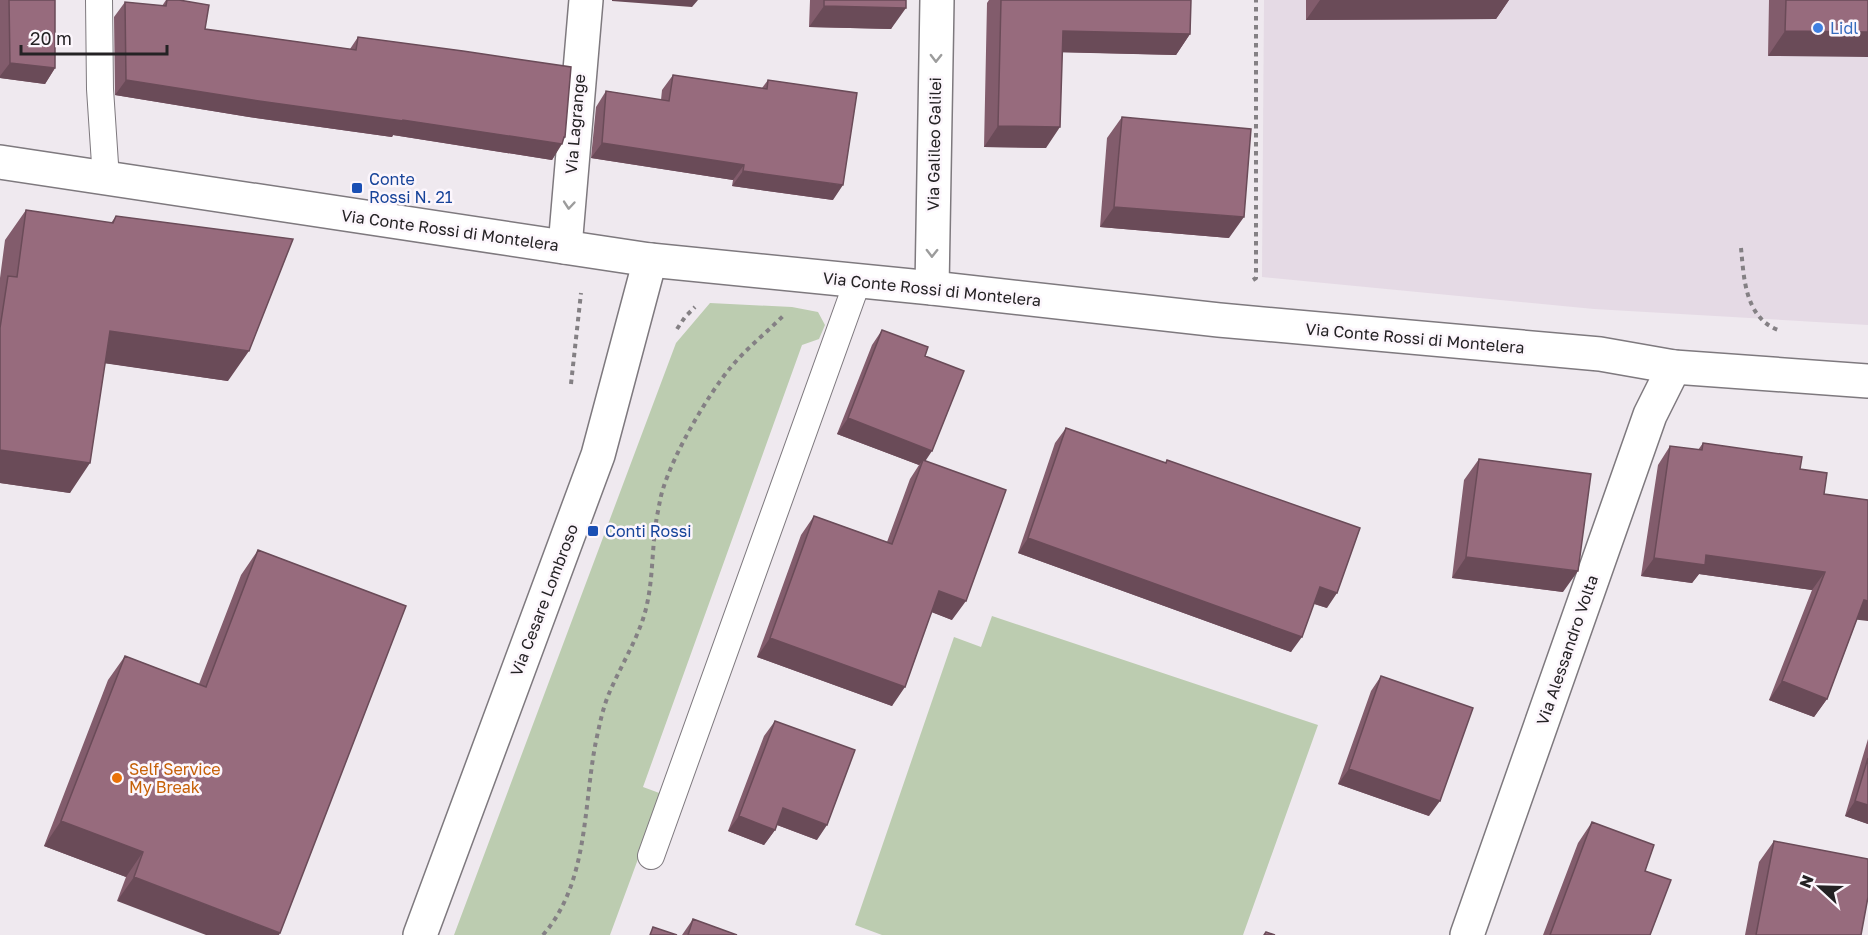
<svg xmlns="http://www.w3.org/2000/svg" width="1868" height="935" viewBox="0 0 1868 935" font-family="'Golos Text',sans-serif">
<rect width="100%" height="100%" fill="#efe9ef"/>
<path fill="#e5dae5" d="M1264,0H1868V325L1594,309L1262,277Z"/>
<path fill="#bcccb0" d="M710,303L792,307L818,312L825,325L819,339L802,345L643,787L662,794L610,935H454L676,343Z
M992,616L1318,725L1243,935H882L855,925L954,637L981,647Z"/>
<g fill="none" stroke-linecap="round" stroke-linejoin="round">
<g stroke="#7e797e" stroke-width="28">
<path id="lane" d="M99,0L100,89L106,179
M651,856L858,280"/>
</g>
<g stroke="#7e797e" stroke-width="36">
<path id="street" d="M565,247L586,0
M932,288L937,0
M420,935L598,455L650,260
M1467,935L1650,415L1674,367"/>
</g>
<g stroke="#7e797e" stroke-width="36">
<path id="secondary" d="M0,162L650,260L932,288L1219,320L1600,354L1674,367L1868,381"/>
</g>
<path stroke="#848084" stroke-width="4" stroke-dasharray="4.5 4.5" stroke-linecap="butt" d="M1741,248C1744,279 1745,317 1778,330
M1253,280L1256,278V0
M677,329L685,317L695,307
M571,384L581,293
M543,935C589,882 583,806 596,741C600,723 603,706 611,689C621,666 635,643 643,619C654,586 651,550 657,516C659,507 660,498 663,489C674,453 707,396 731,367C746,349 766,333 783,316"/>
<use href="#lane" stroke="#fff" stroke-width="26"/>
<use href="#street" stroke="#fff" stroke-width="33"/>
<use href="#secondary" stroke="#fff" stroke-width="33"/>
</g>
<path fill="#825c6c" d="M0,0H55V68L45,84L0,78Z
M166,0H179L205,29L350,49L358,37L565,137L552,160L393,135L392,137L249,117L115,95L114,17L125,2L162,6Z
M810,0H906L891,29L809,27Z
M989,0H1191L1190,34L1176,55L1062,52L1046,148L984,147L987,3Z
M1306,0H1509L1496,19L1306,20Z
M1769,0H1868L1768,56Z
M673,75L762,88L768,80L833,200L732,186L733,180L591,158L596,107L606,91L661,100L662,90Z
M1122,117L1229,238L1100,227L1107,138Z
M26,210L111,223L116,216L228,381L105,363L70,493L0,483V278L5,240Z
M882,330L925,356L926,461L952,620L932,612L892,706L757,657L801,535L814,516L887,542L910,479L919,465L837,434L872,345Z
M1066,428L1165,463L1167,460L1327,608L1314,604L1291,652L1018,553L1055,443Z
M1703,443L1800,469L1824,494L1857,619L1827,699L1814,717L1769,700L1812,590L1699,574L1692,583L1641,576L1658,465L1670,446L1698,450Z
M1479,459L1563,592L1452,578L1464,480Z
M258,550L406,606L117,901L126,877L44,846L108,680L125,656L199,684L241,575Z
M1381,676L1429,816L1338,784L1371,691Z
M775,721L817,840L777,825L775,830L764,845L728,831L764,736Z
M1868,739V824L1845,816Z
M1592,822L1645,871L1650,935H1543L1578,843Z
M1774,841L1861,935H1745L1759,862Z
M693,919L737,935H682Z"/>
<path fill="#6a4b58" d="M612,0H698L692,7L612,1Z
M1320,0H1509L1496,19L1306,20Z
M824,6L906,8L891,29L809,27Z
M1063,31L1190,34L1176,55L1048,52Z
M1785,31L1868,32V57L1768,56Z
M10,63L55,68L45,84L0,78V76Z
M126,80L403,120L565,137L560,144H562L552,160L393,135L392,137L249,117L115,95Z
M998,126L1060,127L1046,148L984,147Z
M602,143L744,165L733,180L591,158Z
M743,171L843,185L833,200L732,186Z
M1114,207L1244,217L1229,238L1100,227Z
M110,331L249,351L228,381L89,361Z
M848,418L932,451L922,466L923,460L919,465L837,434Z
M0,450L90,463L70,493L0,483Z
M1028,538L1302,637L1291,652L1018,553Z
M1706,555L1825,572L1812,590L1699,574L1692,583L1641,576L1654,558Z
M1466,557L1578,571L1563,592L1452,578Z
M1320,587L1337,593L1327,608L1309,602Z
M939,591L966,601L952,620L926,610Z
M1864,600L1868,601V621L1851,619Z
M770,638L905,687L892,706L757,657Z
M1782,681L1827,699L1814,717L1769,700Z
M1349,769L1440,801L1429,816L1338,784Z
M1855,801L1868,805V824L1845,816Z
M783,808L827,825L817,840L772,823Z
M739,816L775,830L764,845L728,831Z
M61,821L143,852L126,877L44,846Z
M134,877L280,933L279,935H206L117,901Z"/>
<path fill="#976b7d" stroke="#6a4b58" stroke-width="1.5" d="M9,0H55V68L10,63Z
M167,0H179L209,5L205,29L356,50L358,37L463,51L571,67L565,137H564L562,144L403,120V121L259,101L126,80L125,2L166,6Z
M824,0H906V8L824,6Z
M1001,0H1191L1190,34L1063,31L1060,127L998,126Z
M1786,0H1868V32L1785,31Z
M673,75L767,89L768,80L857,93L843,185L743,171L744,165L602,143L606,91L669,101Z
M1122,117L1251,129L1244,217L1114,207Z
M26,210L113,223L116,216L293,239L249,351L110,331L90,463L0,450V328L8,276L17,277Z
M882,330L928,347L925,356L964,371L932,451L848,418Z
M1066,428L1166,463L1167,460L1360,528L1337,593L1320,587L1302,637L1028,538Z
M1703,443L1802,457L1800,469L1827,473L1824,494L1868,500V601L1864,600L1827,699L1782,681L1825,572L1706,555L1705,565L1654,558L1670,446L1702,450Z
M1479,459L1591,474L1578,571L1466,557Z
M923,460L1006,490L966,601L939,591L905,687L770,638L814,516L892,544Z
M258,550L406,606L280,933L134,877L143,852L61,821L125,656L206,687Z
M1381,676L1473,708L1440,801L1349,769Z
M775,721L855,750L827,825L783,808L775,830L739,816Z
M1868,758V805L1855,801Z
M1592,822L1654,845L1645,871L1671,880L1650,935H1550Z
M1774,841L1868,859V897L1861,935H1756Z
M693,919L737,935H688Z
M653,927L677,935H650Z
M1266,932L1275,935H1264Z"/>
<defs><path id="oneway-chevron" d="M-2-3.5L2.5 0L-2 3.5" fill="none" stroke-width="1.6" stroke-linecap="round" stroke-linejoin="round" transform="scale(1.5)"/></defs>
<g stroke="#9c9c9c">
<use href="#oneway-chevron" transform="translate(936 58) rotate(91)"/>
<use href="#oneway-chevron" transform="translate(569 205) rotate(95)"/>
<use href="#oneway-chevron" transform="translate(932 253) rotate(91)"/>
</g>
<circle fill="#3f7fe0" stroke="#fcf6fc" stroke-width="2" cx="1818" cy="28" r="6"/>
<g fill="#1a4fb4" stroke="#fcf6fc" stroke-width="2">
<rect x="351" y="182" width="12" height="12" rx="3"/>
<rect x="587" y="525" width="12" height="12" rx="3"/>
</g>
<circle fill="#e8710a" stroke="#fcf6fc" stroke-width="2" cx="117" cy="778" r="6"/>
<g text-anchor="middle" stroke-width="5" stroke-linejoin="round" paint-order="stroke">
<g font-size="16" fill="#366cbe" stroke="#fcf6fc" text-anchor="start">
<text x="1830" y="34">Lidl</text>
</g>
<g font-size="16" fill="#242224" stroke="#fcf6fc">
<text transform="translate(575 124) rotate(-85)" y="6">Via Lagrange</text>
<text transform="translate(934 144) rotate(-89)" y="6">Via Galileo Galilei</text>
<text transform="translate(450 230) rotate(8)" y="6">Via Conte Rossi di Montelera</text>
<text transform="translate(932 289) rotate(6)" y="6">Via Conte Rossi di Montelera</text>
<text transform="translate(1415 338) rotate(5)" y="6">Via Conte Rossi di Montelera</text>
<text transform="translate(544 600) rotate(-69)" y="6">Via Cesare Lombroso</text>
<text transform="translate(1567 650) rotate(-71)" y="6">Via Alessandro Volta</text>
</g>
<g font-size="16" fill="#164399" stroke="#fcf6fc" text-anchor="start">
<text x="369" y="185">Conte<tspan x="369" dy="18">Rossi N. 21</tspan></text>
<text x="605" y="537">Conti Rossi</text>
</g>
<g font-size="16" fill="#c56008" stroke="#fcf6fc" text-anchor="start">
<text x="129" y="775">Self Service<tspan x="129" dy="18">My Break</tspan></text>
</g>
</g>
<g transform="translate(1820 887) rotate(292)" stroke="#fcf6fc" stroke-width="4.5" paint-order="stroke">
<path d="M0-4.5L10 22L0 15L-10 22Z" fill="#242224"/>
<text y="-9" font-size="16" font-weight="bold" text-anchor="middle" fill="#242224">N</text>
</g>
<path d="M21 45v9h146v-9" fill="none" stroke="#242224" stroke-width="3"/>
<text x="30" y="45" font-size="18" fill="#242224" stroke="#fcf6fc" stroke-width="4.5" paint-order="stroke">20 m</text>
</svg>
